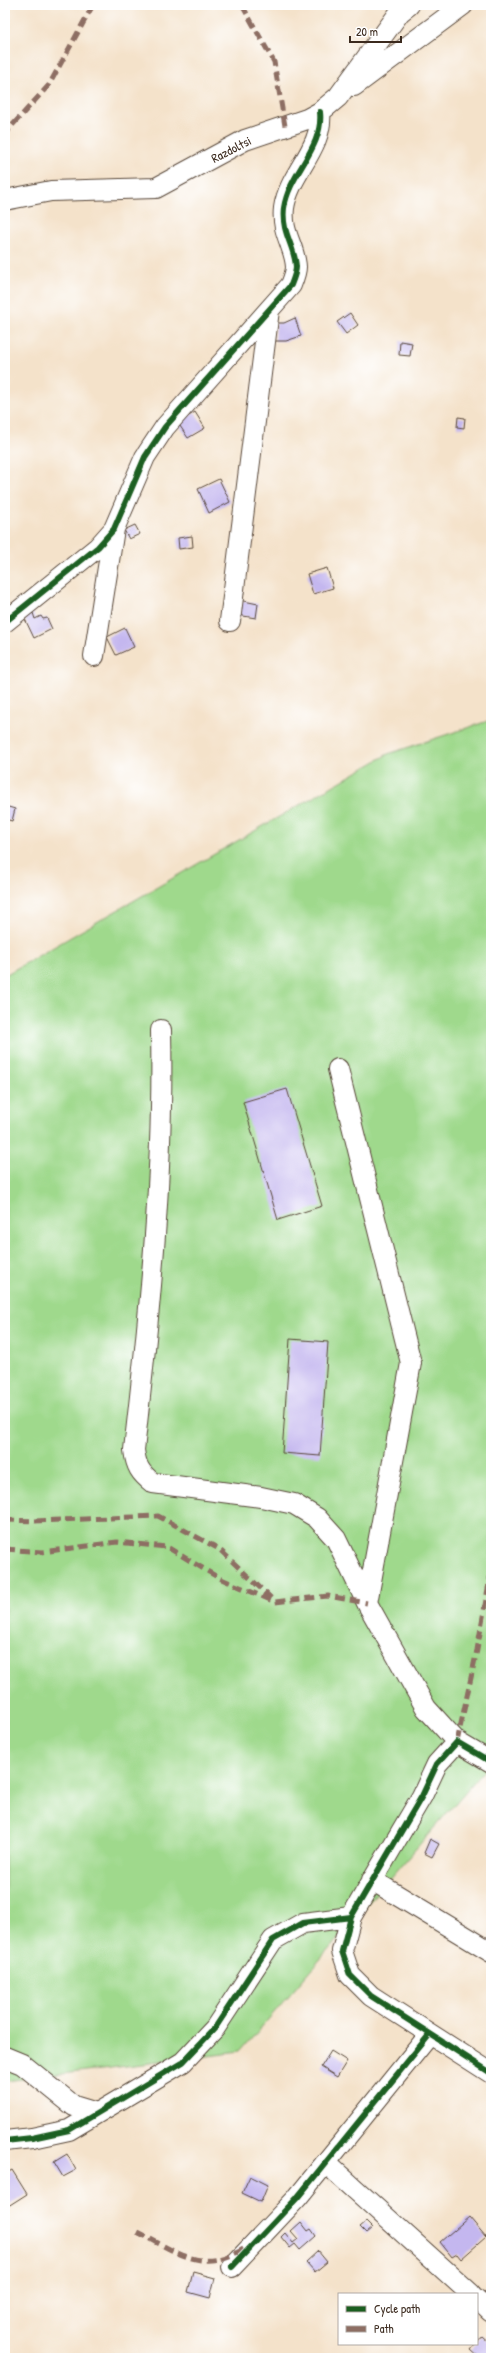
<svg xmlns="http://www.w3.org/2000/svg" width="496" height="2363" viewBox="0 0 496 2363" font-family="'Patrick Hand',sans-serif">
<rect width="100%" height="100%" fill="#fff"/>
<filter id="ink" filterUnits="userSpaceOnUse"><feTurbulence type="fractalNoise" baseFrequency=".025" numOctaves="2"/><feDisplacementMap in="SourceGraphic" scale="8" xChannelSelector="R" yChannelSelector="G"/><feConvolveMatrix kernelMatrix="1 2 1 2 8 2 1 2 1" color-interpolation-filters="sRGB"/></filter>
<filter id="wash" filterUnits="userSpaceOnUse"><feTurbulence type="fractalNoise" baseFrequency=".012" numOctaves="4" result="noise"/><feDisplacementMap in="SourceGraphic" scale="16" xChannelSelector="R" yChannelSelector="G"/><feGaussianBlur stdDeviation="0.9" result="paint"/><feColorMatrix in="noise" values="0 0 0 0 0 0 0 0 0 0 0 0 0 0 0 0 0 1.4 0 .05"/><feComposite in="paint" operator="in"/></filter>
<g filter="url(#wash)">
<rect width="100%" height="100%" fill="#f4e2ca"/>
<path fill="#9fd98c" stroke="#6d8255" d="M491,720V1762L240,2052L5,2081V975L388,754Z"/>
<g id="blocks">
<path fill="#c4b7ef" d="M350,313L358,325L346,334L337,322Z
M295,318L301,336L286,341H275L276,323H284Z
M400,341L412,343L410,356L399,355Z
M195,412L205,428L188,438L178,423Z
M458,417L465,418L464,428L457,427Z
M219,479L230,502L209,513L198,489Z
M135,525L140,534L129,539L124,530Z
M192,536L193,547L179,549L178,538Z
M327,568L333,588L313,594L307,574Z
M239,600L258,604L256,618L237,615Z
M33,613L35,619L41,616L43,619L47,618L52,629L34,638L24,617Z
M125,628L134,647L116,655L107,637Z
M5,806L15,809L12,821L5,819Z
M287,1089L322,1206L278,1220L243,1102Z
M290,1339L328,1342L320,1456L282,1453Z
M430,1839L439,1844L432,1857L424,1853Z
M331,2051L347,2061L337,2077L321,2067Z
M67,2154L76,2170L63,2177L54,2162Z
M12,2170L27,2194L5,2208V2174Z
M250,2176L268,2185L261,2202L242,2193Z
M469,2217L486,2237L461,2259L457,2254L452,2257L440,2242Z
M301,2222L308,2231L311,2229L316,2236L300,2250L295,2244L290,2248L281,2237L285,2233L293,2243L298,2239L291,2231Z
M366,2222L372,2228L366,2233L360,2227Z
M318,2251L327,2262L315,2272L306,2262Z
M193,2272L215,2278L210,2298L188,2292Z
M482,2336L491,2344L489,2350L491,2352L490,2358H480L471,2350Z"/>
</g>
</g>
<g filter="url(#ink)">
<use href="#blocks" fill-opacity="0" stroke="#574638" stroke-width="1"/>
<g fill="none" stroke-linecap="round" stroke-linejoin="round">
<g stroke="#574638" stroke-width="22">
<path id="minor" d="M354,86L463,5
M5,200L51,191L156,188L245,140L307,119L320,112L338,97L400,12L409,5
M230,621L269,310
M5,622L98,547L114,529L145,457L165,427L291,285C293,280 296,272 296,267C295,246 281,233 284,208C289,173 324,148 320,112
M94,656L114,529
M161,1030C164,1170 150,1311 134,1450C136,1466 140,1473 153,1483L261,1497L294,1504L317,1518L336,1539L367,1603L426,1708L457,1742L491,1762
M338,1069L411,1363L367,1603
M457,1742L437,1764L422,1796L351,1917L342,1951L350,1975L371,1996L491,2073
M372,1880L491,1952
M5,2057L22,2064L74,2106L97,2113
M5,2141L32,2138L69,2130L183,2062L215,2028L273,1940L303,1923L351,1917
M326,2163L471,2294
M232,2267L297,2198L430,2034
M477,2299L491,2312"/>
</g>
<use href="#minor" stroke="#fff" stroke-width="20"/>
<path stroke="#8d6e63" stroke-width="5" stroke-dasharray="10 5" stroke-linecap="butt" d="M242,5L274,62L285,126
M5,138L9,129L49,85L93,5
M5,1520L35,1521L158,1516L219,1549L271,1598
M5,1549L42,1552L117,1542L167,1547L219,1578L275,1602L328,1596L367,1603
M457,1742L477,1650L491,1572
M137,2232C178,2252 201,2275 245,2248"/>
<g stroke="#fff" stroke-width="8">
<path id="cycleway" d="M5,622L98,547L114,529L145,457L165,427L291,285C293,280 296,272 296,267C295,246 281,233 284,208C289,173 324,148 320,112
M491,1762L457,1742L437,1764L422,1796L351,1917L342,1951L350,1975L371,1996L491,2073
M5,2141L32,2138L69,2130L183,2062L215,2028L273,1940L303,1923L351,1917
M232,2267L297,2198L430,2034"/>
</g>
<use href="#cycleway" stroke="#1b5e20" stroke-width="6"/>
</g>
</g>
<g text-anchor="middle" stroke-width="3.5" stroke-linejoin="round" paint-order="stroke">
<g font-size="13" fill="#3b2a1e" stroke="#fff">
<text transform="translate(231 149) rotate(-27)" y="5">Razdoltsi</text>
</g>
</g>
<rect width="496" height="2363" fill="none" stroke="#fff" stroke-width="20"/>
<rect x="338" y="2293" width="140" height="52" fill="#ffffff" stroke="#b1aaa5"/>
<rect x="346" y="2306" width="20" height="6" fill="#1b5e20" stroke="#b1aaa5"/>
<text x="374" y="2313" font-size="12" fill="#3b2a1e">Cycle path</text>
<rect x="346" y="2326" width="20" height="6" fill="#8d6e63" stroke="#b1aaa5"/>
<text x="374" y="2333" font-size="12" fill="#3b2a1e">Path</text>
<path d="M350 36v6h51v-6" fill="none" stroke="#3b2a1e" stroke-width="2"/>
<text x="356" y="36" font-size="12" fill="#3b2a1e" stroke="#ffffff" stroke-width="3" paint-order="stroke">20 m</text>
</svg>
